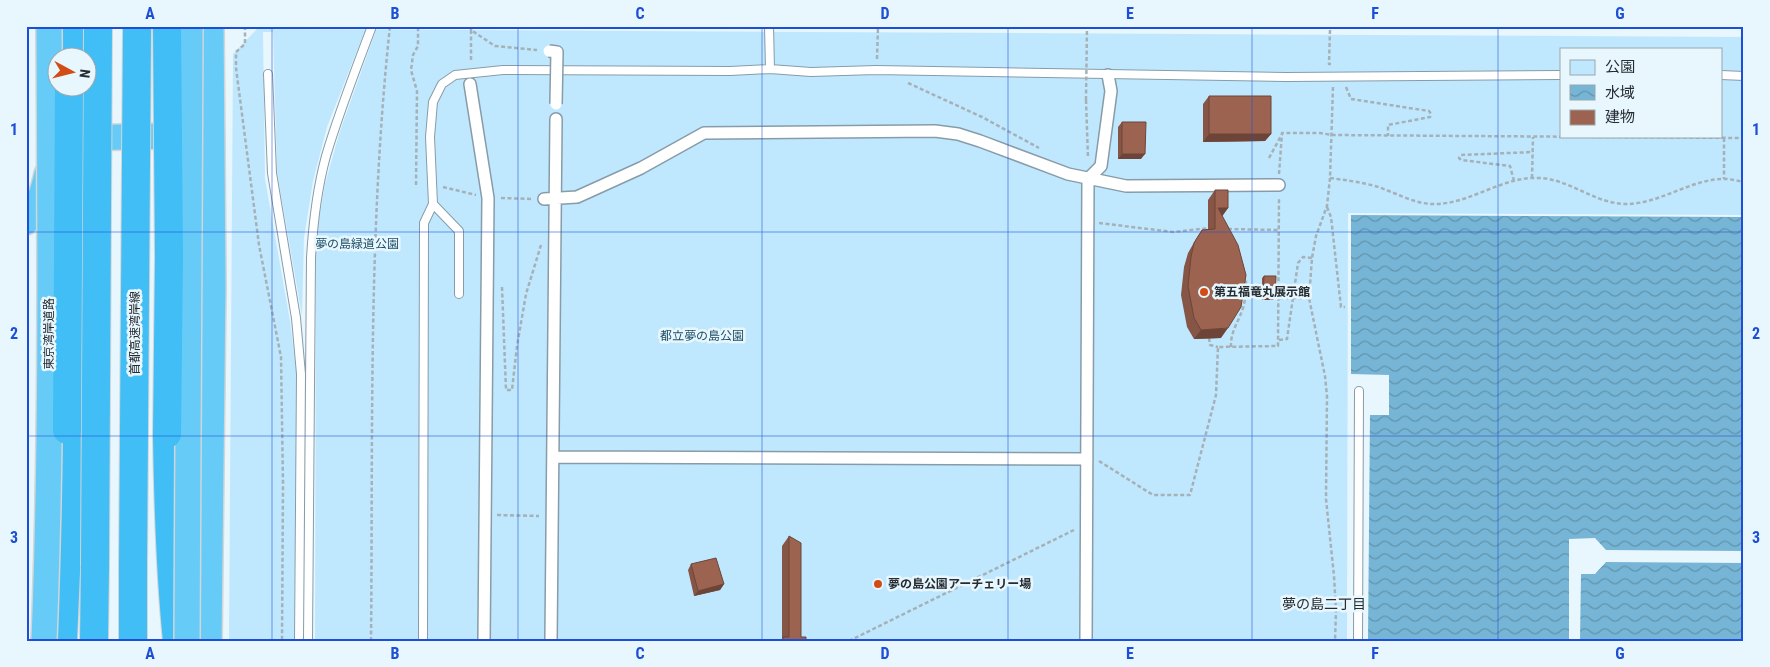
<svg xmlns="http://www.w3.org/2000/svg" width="1770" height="667" viewBox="0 0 1770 667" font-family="'Roboto Condensed','Noto Sans JP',sans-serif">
<defs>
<pattern id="water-waves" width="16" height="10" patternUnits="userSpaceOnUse" patternTransform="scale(1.25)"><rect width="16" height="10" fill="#76b5d5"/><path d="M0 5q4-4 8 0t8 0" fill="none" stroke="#6194ad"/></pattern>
</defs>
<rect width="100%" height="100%" fill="#e8f6fd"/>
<path fill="#bfe8ff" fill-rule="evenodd" d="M257,29L1744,37V215L1348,213L1347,641H315L316,238L325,184L340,131L375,33H364L327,127L313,181L304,238L302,316L277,172L273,32H263L265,179L290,321L297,377L294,641H229L233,54ZM1561,49H1721V136H1561Z"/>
<path fill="url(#water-waves)" d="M1351,215L1744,217V641H1368L1370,415H1389V375L1351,374Z"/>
<path fill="#e8f6fd" d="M1595,538L1606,550L1744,551V563L1606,562L1595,574H1581L1580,641H1569V539Z"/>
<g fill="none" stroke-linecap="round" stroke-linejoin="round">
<g stroke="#879ca8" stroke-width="10">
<path id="service" d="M769,26L770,69
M268,74L272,173L296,318L301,374L299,641
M1721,75L1744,76
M459,294V231L433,204L430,137L433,102L442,84L455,75L503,70L730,71L770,69L811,72L876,70L1286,77L1561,75
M308,641L311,258C313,224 317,189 326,156C339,112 356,69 372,26
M423,641L424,223L433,204
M1358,641L1359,391"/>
</g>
<g stroke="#879ca8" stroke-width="14">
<path id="pedestrian" d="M470,84L488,198L484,641
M544,199L577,197L641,168L704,133L935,131L958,134L980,141L1068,174L1126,186L1279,185
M554,457L1087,459
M551,641L556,119
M1086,641L1088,179L1101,166L1111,91L1108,75"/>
</g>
<g stroke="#d3d5d6" stroke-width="28">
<path id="trunk" d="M77,138L170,136L176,139L183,146
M26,222C38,207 43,192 47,174
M209,641L213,286L211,26"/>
</g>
<g stroke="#d3d5d6" stroke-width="30">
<path id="motorway" d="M70,58L71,26
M167,434C168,503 170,572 177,641
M63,641L67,548V430
M94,641L95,566
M133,641V565"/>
</g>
<path stroke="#a5b1b7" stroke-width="2.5" stroke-dasharray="4 2.5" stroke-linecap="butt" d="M245,26V44L236,52V68L259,245L281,357L283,484L282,641
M471,26V30L495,46L537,50
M471,30V61
M1330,30L1329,64H1331
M877,59L878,27
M908,83L982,117L1039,148
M1333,87L1330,178L1327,206L1316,236L1312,258L1309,298L1325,376L1327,396L1326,499L1334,576L1336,611L1335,641
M1346,87L1351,99L1429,111L1431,114L1430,117L1388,125V136
M1086,100L1088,158
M1724,138V179
M1269,158L1282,134
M1279,174L1282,133H1320L1332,135L1744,138
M1330,178C1345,180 1360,182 1375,186C1395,192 1415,205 1436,204C1472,203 1503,176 1539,178C1570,179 1595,204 1626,204C1660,204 1693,178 1725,179C1731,179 1738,181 1744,182
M1532,178L1533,137
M1514,181L1510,166L1461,160L1459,158L1461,155L1533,152
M416,185L417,91L411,70L413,55L418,46V26
M443,187L476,195
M501,198L533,199
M1327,207L1331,217L1341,307H1345
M1099,223L1173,232L1210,228
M1228,229L1279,230
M502,287L506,390H512L517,346L526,294L541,245
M1279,298H1309
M1209,338L1210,345L1218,347
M1279,340L1287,339L1298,263L1303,257L1312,258
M1231,347C1230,332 1239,321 1243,308C1246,298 1246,288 1246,279
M1099,461L1153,495H1190L1216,395L1218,347L1278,346L1279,197
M497,515L539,516
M371,641C373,436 368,230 390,26
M849,641L1074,530"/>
<use href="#service" stroke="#fff" stroke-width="8"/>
<use href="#pedestrian" stroke="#fff" stroke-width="11"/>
<use href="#trunk" stroke="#66cbf7" stroke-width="25"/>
<use href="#motorway" stroke="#40bef5" stroke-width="28"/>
<g stroke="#879ca8" stroke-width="14" stroke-linecap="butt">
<path id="pedestrian-bridge" d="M549,51L557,52L556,104"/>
</g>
<g stroke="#d3d5d6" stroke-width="28" stroke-linecap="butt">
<path id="trunk-bridge" d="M44,641C52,436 50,231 49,26
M187,641L190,26"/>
</g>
<g stroke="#d3d5d6" stroke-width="30" stroke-linecap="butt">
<path id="motorway-bridge" d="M167,26L169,257L167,434
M67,430L69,88
M133,565L137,26
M95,566L98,26"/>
</g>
<path stroke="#a5b1b7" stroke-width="2.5" stroke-dasharray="4 2.5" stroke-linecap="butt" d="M1086,100L1087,26"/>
<use href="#pedestrian-bridge" stroke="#fff" stroke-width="11"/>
<use href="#trunk-bridge" stroke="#66cbf7" stroke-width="25"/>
<use href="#motorway-bridge" stroke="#40bef5" stroke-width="28"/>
</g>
<path fill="#865545" d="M1209,96L1271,134L1265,141L1203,142V104Z
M1122,122L1141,159H1118V127Z
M1215,190L1228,208L1222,216L1221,338L1194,339L1187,327L1181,295L1184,267L1188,253L1196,239L1202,230L1208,229V200Z
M1264,276L1273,300H1262V278Z
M789,536L801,637L806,641H781L782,639V546Z
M691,564L724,584L720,590L694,596L688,570Z"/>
<path fill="#6d4538" d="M1209,134H1271L1265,141L1203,142Z
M1122,154H1145L1141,159H1118Z
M1218,208H1228L1221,218Z
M1263,297H1275L1273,300H1262Z
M1228,328L1221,338L1194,339L1201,330Z
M724,584L720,590L694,596L698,591Z"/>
<path fill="#9c6350" stroke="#6d4538" d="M1209,96H1271V134H1209Z
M1122,122H1146L1145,154H1122Z
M1215,190H1228V208H1218L1238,245L1246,275L1241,307L1228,328L1201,330L1194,318L1188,286L1191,257L1194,243L1202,230L1215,229Z
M1264,276H1276L1275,297H1263Z
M789,536L801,543V637H806V641H783V637H789Z
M716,558L724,584L698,591L691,564Z"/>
<path fill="none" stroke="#1d4ed8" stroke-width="1" stroke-opacity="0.55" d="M272,26V641M518,26V641M762,26V641M1008,26V641M1252,26V641M1498,26V641M26,232H1744M26,436H1744"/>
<g fill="#d24c16" stroke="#e8f6fd" stroke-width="2">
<circle cx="1204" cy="292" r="5"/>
<circle cx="878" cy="584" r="5"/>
</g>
<g text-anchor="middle" stroke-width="5" stroke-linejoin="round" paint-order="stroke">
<g font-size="12" fill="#1d4f66" stroke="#e8f6fd">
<text x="357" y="248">夢の島緑道公園</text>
<text x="702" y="340">都立夢の島公園</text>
</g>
<g font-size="12" font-weight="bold" fill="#252d32" stroke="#e8f6fd" text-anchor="start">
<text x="1214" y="296">第五福竜丸展示館</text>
<text x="888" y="588">夢の島公園アーチェリー場</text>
</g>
<g font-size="12" fill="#252d32" stroke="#e8f6fd">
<text transform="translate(135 333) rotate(-90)" y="4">首都高速湾岸線</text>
<text transform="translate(49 334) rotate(-90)" y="4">東京湾岸道路</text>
</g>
<g font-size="14" fill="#252d32" stroke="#e8f6fd">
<text x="1324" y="609">夢の島二丁目</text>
</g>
</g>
<rect width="1770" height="667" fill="none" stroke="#e8f6fd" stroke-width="55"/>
<rect x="1560" y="48" width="162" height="90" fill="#e8f6fd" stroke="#9aa6ac"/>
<rect x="1570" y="60" width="25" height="15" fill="#bfe8ff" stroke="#9aa6ac"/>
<text x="1605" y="72" font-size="15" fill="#252d32">公園</text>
<rect x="1570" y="85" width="25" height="15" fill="url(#water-waves)" stroke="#9aa6ac"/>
<text x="1605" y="98" font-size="15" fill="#252d32">水域</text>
<rect x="1570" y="110" width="25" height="15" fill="#9c6350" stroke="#9aa6ac"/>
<text x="1605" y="122" font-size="15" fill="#252d32">建物</text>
<g transform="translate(72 72) rotate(97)"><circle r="24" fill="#e8f6fd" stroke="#9aa6ac"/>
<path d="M0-4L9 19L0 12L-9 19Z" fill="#d24c16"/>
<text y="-8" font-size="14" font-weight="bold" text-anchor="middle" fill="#252d32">N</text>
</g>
<rect x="28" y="28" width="1714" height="612" fill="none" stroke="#1d4ed8" stroke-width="2"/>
<g font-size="16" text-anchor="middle" font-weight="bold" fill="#1d4ed8">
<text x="150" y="19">A</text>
<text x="395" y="19">B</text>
<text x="640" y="19">C</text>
<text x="885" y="19">D</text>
<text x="1130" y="19">E</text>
<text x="1375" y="19">F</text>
<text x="1620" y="19">G</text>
<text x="14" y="135">1</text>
<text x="1756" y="135">1</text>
<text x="14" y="339">2</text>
<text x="1756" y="339">2</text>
<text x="14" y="543">3</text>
<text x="1756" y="543">3</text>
<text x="150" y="659">A</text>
<text x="395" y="659">B</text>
<text x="640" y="659">C</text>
<text x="885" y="659">D</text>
<text x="1130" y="659">E</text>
<text x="1375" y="659">F</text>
<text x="1620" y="659">G</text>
</g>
</svg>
